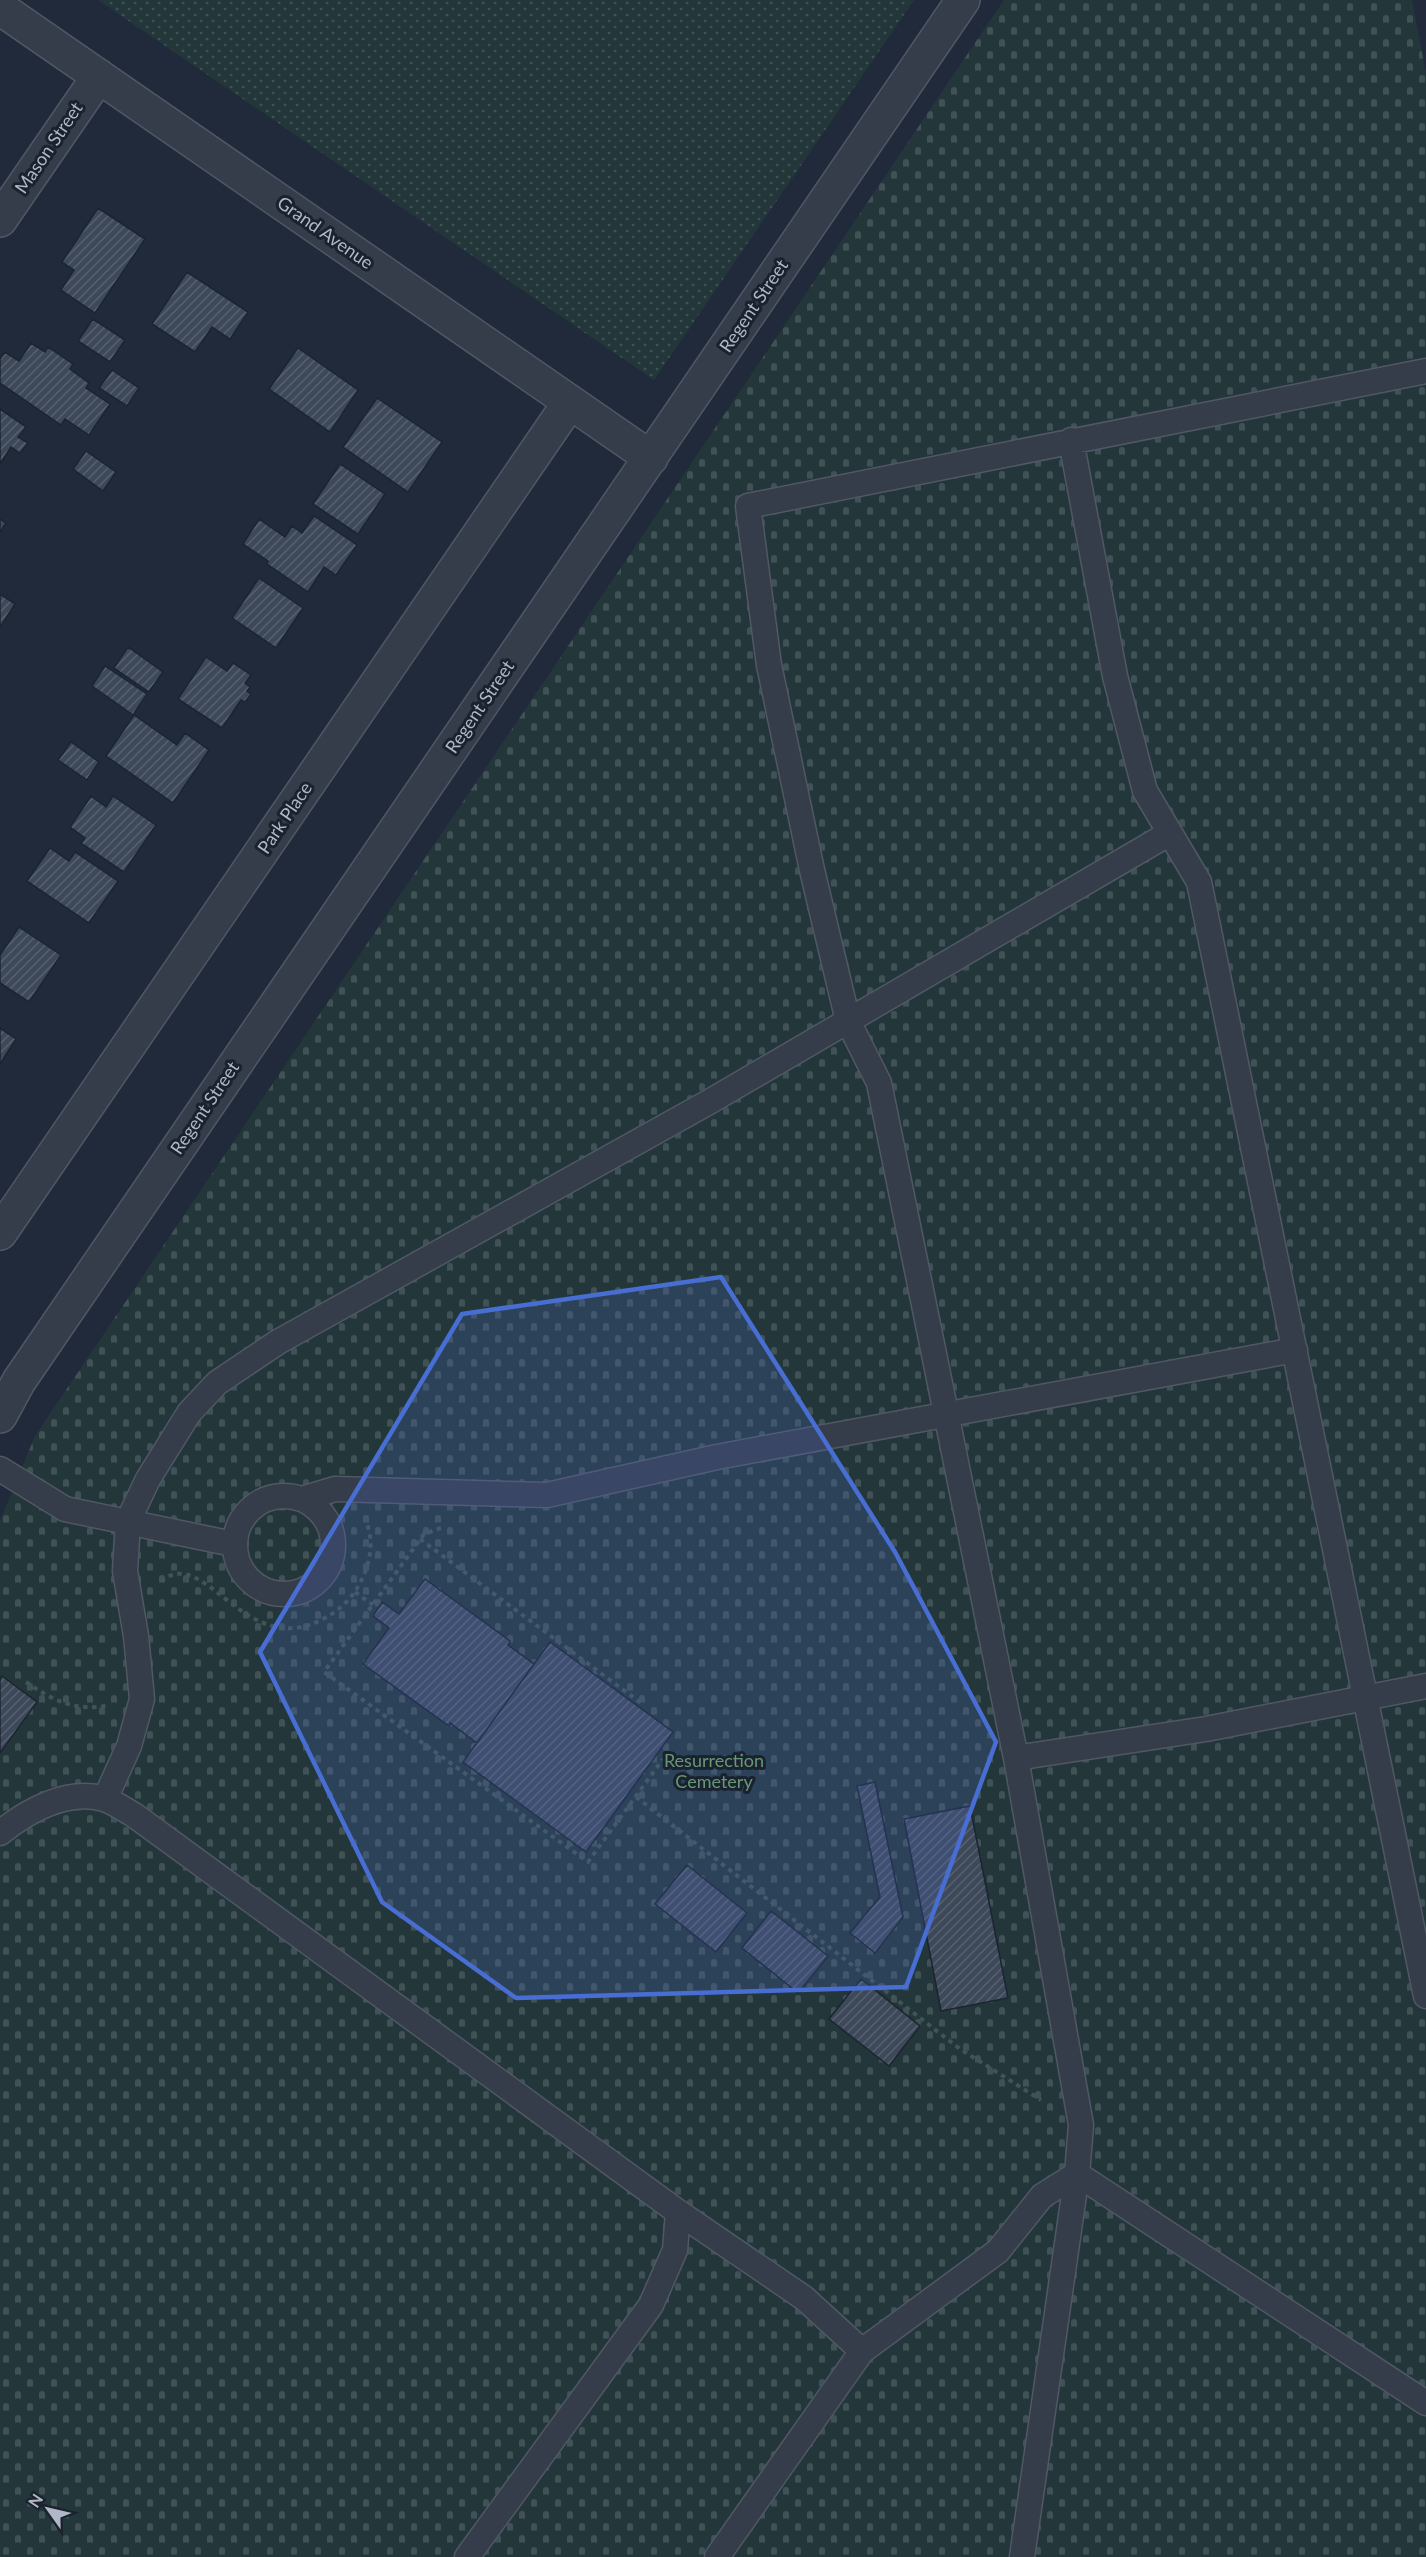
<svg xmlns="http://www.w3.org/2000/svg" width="1426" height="2557" viewBox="0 0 1426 2557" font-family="Lato,sans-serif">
<defs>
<pattern id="cemetery-stones" width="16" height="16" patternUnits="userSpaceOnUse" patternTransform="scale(1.5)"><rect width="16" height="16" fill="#23373b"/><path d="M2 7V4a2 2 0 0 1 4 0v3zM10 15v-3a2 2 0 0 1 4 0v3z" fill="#405256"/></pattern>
<pattern id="park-dots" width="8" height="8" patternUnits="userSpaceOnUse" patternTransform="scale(1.5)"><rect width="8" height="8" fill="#23373b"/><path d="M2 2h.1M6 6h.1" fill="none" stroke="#405256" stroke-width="1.8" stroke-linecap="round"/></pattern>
<pattern id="building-hatch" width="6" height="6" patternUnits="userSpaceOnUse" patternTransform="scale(1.5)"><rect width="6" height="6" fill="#3d4859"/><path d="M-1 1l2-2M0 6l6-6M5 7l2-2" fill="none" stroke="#56606f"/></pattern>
</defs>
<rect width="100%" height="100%" fill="#212a3a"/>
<path fill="url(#cemetery-stones)" d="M1004,0H1412L1426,73V2557H0V1521L35,1436Z"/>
<path fill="url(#park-dots)" d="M98,0H914L654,380Z"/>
<path fill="url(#building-hatch)" stroke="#1c2431" stroke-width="1.5" d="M98,208L145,239L95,313L61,290L74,270L62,262Z
M187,272L248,312L230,339L212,327L195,352L152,324Z
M93,319L125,340L110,362L78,341Z
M31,343L45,352L48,347L73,364L70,369L89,383L86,388L110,404L89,435L65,419L61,425L0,383V359L5,352L19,361Z
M298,348L358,390L330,432L269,389Z
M112,370L139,388L127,406L99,388Z
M377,398L442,442L408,492L343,447Z
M0,409L26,427L18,437L28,443L20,453L11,447L0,464Z
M86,451L116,472L103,491L73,469Z
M340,464L385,494L358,534L313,504Z
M314,516L357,545L336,575L324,567L308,592L267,564L268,561L243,544L259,519L285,537L292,526L302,533Z
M0,519L6,523L0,532Z
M259,578L303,608L276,648L232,618Z
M0,594L15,604L0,627Z
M128,647L163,672L149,692L114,668Z
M206,657L227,671L233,663L251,675L245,683L250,687L247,691L251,694L245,702L241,700L222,728L178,699Z
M105,666L147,694L133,715L92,686Z
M134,715L177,745L185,733L209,750L173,803L106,756Z
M71,742L99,762L87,780L58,760Z
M91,796L106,807L113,796L156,825L124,872L81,843L85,838L70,827Z
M50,848L69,861L75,852L118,881L89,923L27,881Z
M19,927L61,955L29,1002L0,983V955Z
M0,1028L16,1039L0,1064Z
M425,1579L510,1641L508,1645L534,1664L477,1743L450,1723L449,1726L363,1664L389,1628L373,1616L382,1602L399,1614Z
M550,1642L673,1732L586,1852L463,1762Z
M2,1676L37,1702L0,1753V1679Z
M875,1782L903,1917L875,1953L850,1933L880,1897L857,1786Z
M970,1806L1008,1998L941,2011L904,1819Z
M687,1865L747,1913L716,1952L655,1904Z
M771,1911L828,1956L798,1993L742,1948Z
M861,1979L920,2026L889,2066L829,2019Z"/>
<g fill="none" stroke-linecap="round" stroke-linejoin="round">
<g stroke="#505765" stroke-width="27">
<path id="service" d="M1071,440L1115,676L1145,791L1199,882L1426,1996
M0,1469L65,1509L233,1544
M235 1545a49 49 0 1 1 98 0a49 49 0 1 1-98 0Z
M302,1499L335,1489L547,1495L717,1457L1295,1350
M1016,1758L1206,1729L1426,1686
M105,1799L129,1746L142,1699L136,1636L125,1571L128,1521L148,1479L189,1413L217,1383L278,1342L709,1102L1170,833
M0,1833C27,1811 68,1788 104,1799C114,1802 125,1810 134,1815L678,2212L804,2298L862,2351L998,2251L1042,2196L1077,2174L1426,2403
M467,2557L651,2305L675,2250L678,2212
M717,2557L862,2351
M1022,2557L1077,2174L1081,2125L1016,1758L879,1083L848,1021L812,870L769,665L748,506L1426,371"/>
</g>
<g stroke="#505765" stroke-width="36">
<path id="minor" d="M0,8L651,458
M0,220L99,76
M0,1233L570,402
M0,1416L19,1381L963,0"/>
</g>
<path stroke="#415458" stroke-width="4" stroke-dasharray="4.5 4.5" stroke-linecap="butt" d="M441,1528L424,1534L324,1672L588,1862L663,1759
M420,1539L641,1703
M161,1581C206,1544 244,1661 323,1619C340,1610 352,1599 361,1581C370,1564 374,1542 367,1524
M355,1592L373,1605
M26,1682C52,1700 74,1711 106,1706
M636,1797L960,2049L1041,2100"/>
<use href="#service" stroke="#353c4a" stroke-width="24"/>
<use href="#minor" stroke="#353c4a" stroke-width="33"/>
</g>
<path fill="#496ed3" fill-opacity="0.2" stroke="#496ed3" stroke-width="4.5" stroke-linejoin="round" d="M721,1277L895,1552L996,1742L906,1987L516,1998L382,1902L260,1652L462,1314Z"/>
<g text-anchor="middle" stroke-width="6" stroke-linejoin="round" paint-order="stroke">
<g font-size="18" fill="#b0b7c6" stroke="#1a222f">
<text transform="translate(49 148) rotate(-56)" y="6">Mason Street</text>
<text transform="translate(325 233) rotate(35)" y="6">Grand Avenue</text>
<text transform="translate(754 306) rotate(-56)" y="6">Regent Street</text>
<text transform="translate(480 707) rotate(-56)" y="6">Regent Street</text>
<text transform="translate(285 818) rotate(-56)" y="6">Park Place</text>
<text transform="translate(205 1108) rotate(-56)" y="6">Regent Street</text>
</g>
<g font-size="18" fill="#679775" stroke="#1a222f">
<text x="714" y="1767">Resurrection<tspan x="714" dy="21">Cemetery</tspan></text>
</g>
</g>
<g transform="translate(48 2509) rotate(304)" stroke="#1a222f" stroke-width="4.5" paint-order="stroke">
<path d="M0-4.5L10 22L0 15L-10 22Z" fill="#b0b7c6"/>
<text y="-9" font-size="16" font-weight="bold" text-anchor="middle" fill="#b0b7c6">N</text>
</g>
</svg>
